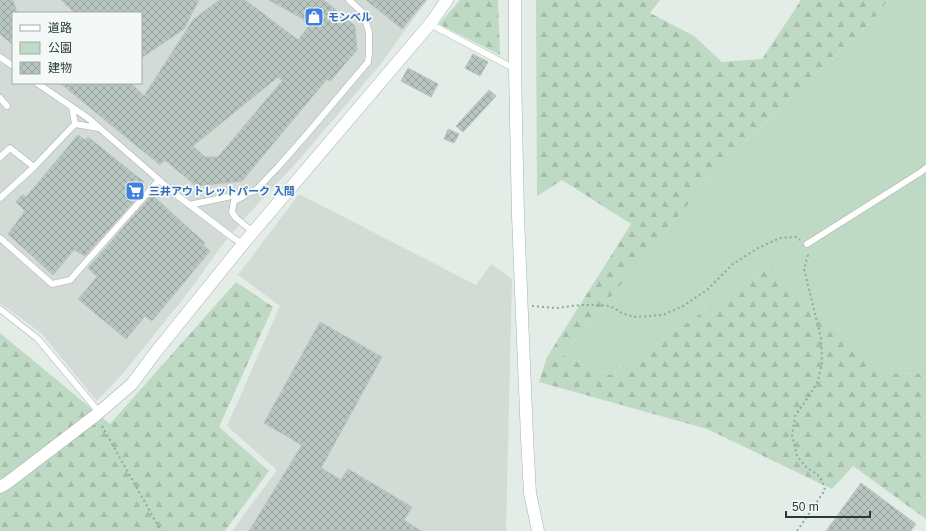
<svg xmlns="http://www.w3.org/2000/svg" width="926" height="531" viewBox="0 0 926 531" font-family="Arial,'Noto Sans JP',sans-serif">
<defs>
<pattern id="forest-firs" width="22" height="20" patternUnits="userSpaceOnUse"><rect width="22" height="20" fill="#bfdac4"/><path d="M5 1l3.5 6h-7zM16 11l3.5 6h-7z" fill="#a4bca9"/></pattern>
<pattern id="building-cross-hatch" width="8" height="8" patternUnits="userSpaceOnUse"><rect width="8" height="8" fill="#b9c6c0"/><path d="M0 0l8 8M0 8l8-8" fill="none" stroke="#96a29d"/></pattern>
</defs>
<rect width="100%" height="100%" fill="#e4ece7"/>
<path fill="#d2dbd6" fill-rule="evenodd" d="M0,0H428L413,19L388,54L380,65L297,162L244,219L220,248L190,290L125,371L97,401L41,333L0,303ZM13,13H141V83H13Z
M299,194L476,285L491,264L512,279L506,531H232L277,470L227,426L280,306L238,275Z"/>
<path fill="#bfdac4" d="M888,0H926V374L882,373L772,265L610,375L562,355L720,166L872,21Z"/>
<path fill="url(#forest-firs)" d="M460,0H498L500,55L439,24Z
M536,0H660L650,13L694,36L722,62L762,59L801,0H888L872,21L720,166L562,355L610,375L772,265L882,373L926,374V519L853,466L832,489L707,429L539,382L547,357L631,224L562,180L537,196L536,9Z
M236,282L273,307L219,427L269,471L225,531H0V333L110,424Z"/>
<path fill="url(#building-cross-hatch)" stroke="#b7c5be" fill-rule="evenodd" d="M0,0H13L17,13H13V45L0,34Z
M61,0H199L184,29L141,58V13H75Z
M219,0H245L298,40L309,26L303,19L269,0H324L355,26L357,50L330,81L327,79L242,181L196,186L165,160L160,165L60,83H131L144,96L193,20ZM278,77L282,81L218,157H205L193,146Z
M366,0H426L402,29Z
M473,54L488,62L480,76L465,68Z
M408,68L438,84L431,97L401,81Z
M489,90L496,96L463,132L456,126Z
M448,129L459,134L454,143L444,139Z
M78,135L85,140L88,137L144,182L141,186L145,189L85,256L74,250L53,275L8,234L25,211L16,202L22,195L26,197Z
M152,195L205,243L203,245L210,251L152,321L145,316L126,339L78,299L97,277L88,268Z
M320,322L382,357L321,468L341,480L348,469L412,507L404,520L421,531H249L302,445L264,423Z
M861,483L916,524L910,531H826Z"/>
<g fill="none" stroke-linecap="round" stroke-linejoin="round">
<g stroke="#a7b3ad" stroke-width="7">
<path id="lane" d="M430,24L515,69
M0,57L13,66
M37,83L88,118L174,193L232,237L243,244
M0,98L7,106
M75,124L98,128
M0,157L10,148L34,167
M244,196L234,201L232,212L236,218L253,232
M0,198L34,167L75,124L72,107
M189,205L255,191L278,167L307,134L368,62L369,53V32L363,13L349,0
M0,238L52,284L70,280L159,180
M807,244L921,172L926,168
M0,309L38,339L99,412"/>
</g>
<g stroke="#a7b3ad" stroke-width="13">
<path id="street" d="M0,487L7,483L96,415L132,384L155,353L243,244L430,24L447,0"/>
</g>
<g stroke="#a3b6ae" stroke-width="13">
<path id="secondary" d="M515,0V69L518,216L527,438L530,493L538,531"/>
</g>
<path stroke="#88ac9d" stroke-width="2" stroke-dasharray="2 3" stroke-linecap="butt" d="M532,306L556,308L580,305H598L610,306L622,313L634,317L663,315L683,306L707,290L733,264L758,248L780,238L796,237L800,240
M102,426L161,531
M797,531L825,490L822,481L817,474L807,468L797,456L792,435L795,416L811,393L818,381L822,363L821,338L804,269L808,255L807,252"/>
<use href="#lane" stroke="#fff" stroke-width="6"/>
<use href="#street" stroke="#fff" stroke-width="12"/>
<use href="#secondary" stroke="#fff" stroke-width="12"/>
</g>
<defs>
<g id="shop-square" transform="scale(1)"><rect x="-9" y="-9" width="18" height="18" rx="4" fill="#3f7fe0" stroke="#f4f8f6"/><path d="M-5-2.5h2.3a2.7 3.5 0 0 1 5.4 0H5L5.5 6h-11ZM-1.5-2.5h3a1.5 2.3 0 0 0-3 0Z" fill="#fff"/></g>
<g id="supermarket-square" transform="scale(1)"><rect x="-9" y="-9" width="18" height="18" rx="4" fill="#3f7fe0" stroke="#f4f8f6"/><path d="M-6-5.5h2.5l.6 2H6L4.5 2H-2.5L-4.4-4H-6ZM-1.5 3.2a1.3 1.3 0 1 0 .1 0ZM3 3.2a1.3 1.3 0 1 0 .1 0Z" fill="#fff"/></g>
</defs>
<g fill-rule="evenodd">
<use href="#shop-square" x="314" y="17"/>
<use href="#supermarket-square" x="135" y="191"/>
</g>
<g text-anchor="middle" stroke-width="3.5" stroke-linejoin="round" paint-order="stroke">
<g font-size="11" font-weight="bold" fill="#366cbe" stroke="#f4f8f6" text-anchor="start">
<text x="328" y="21">モンベル</text>
<text x="149" y="195">三井アウトレットパーク 入間</text>
</g>
</g>
<rect x="12" y="12" width="130" height="72" fill="#f4f8f6" stroke="#a1aca8"/>
<rect x="20" y="25" width="20" height="6" fill="#ffffff" stroke="#a1aca8"/>
<text x="48" y="32" font-size="12" fill="#253b33">道路</text>
<rect x="20" y="42" width="20" height="12" fill="#bfdac4" stroke="#a1aca8"/>
<text x="48" y="52" font-size="12" fill="#253b33">公園</text>
<rect x="20" y="62" width="20" height="12" fill="url(#building-cross-hatch)" stroke="#a1aca8"/>
<text x="48" y="72" font-size="12" fill="#253b33">建物</text>
<path d="M786 511v6h84v-6" fill="none" stroke="#253b33" stroke-width="2"/>
<text x="792" y="511" font-size="12" fill="#253b33" stroke="#f4f8f6" stroke-width="3" paint-order="stroke">50 m</text>
</svg>
